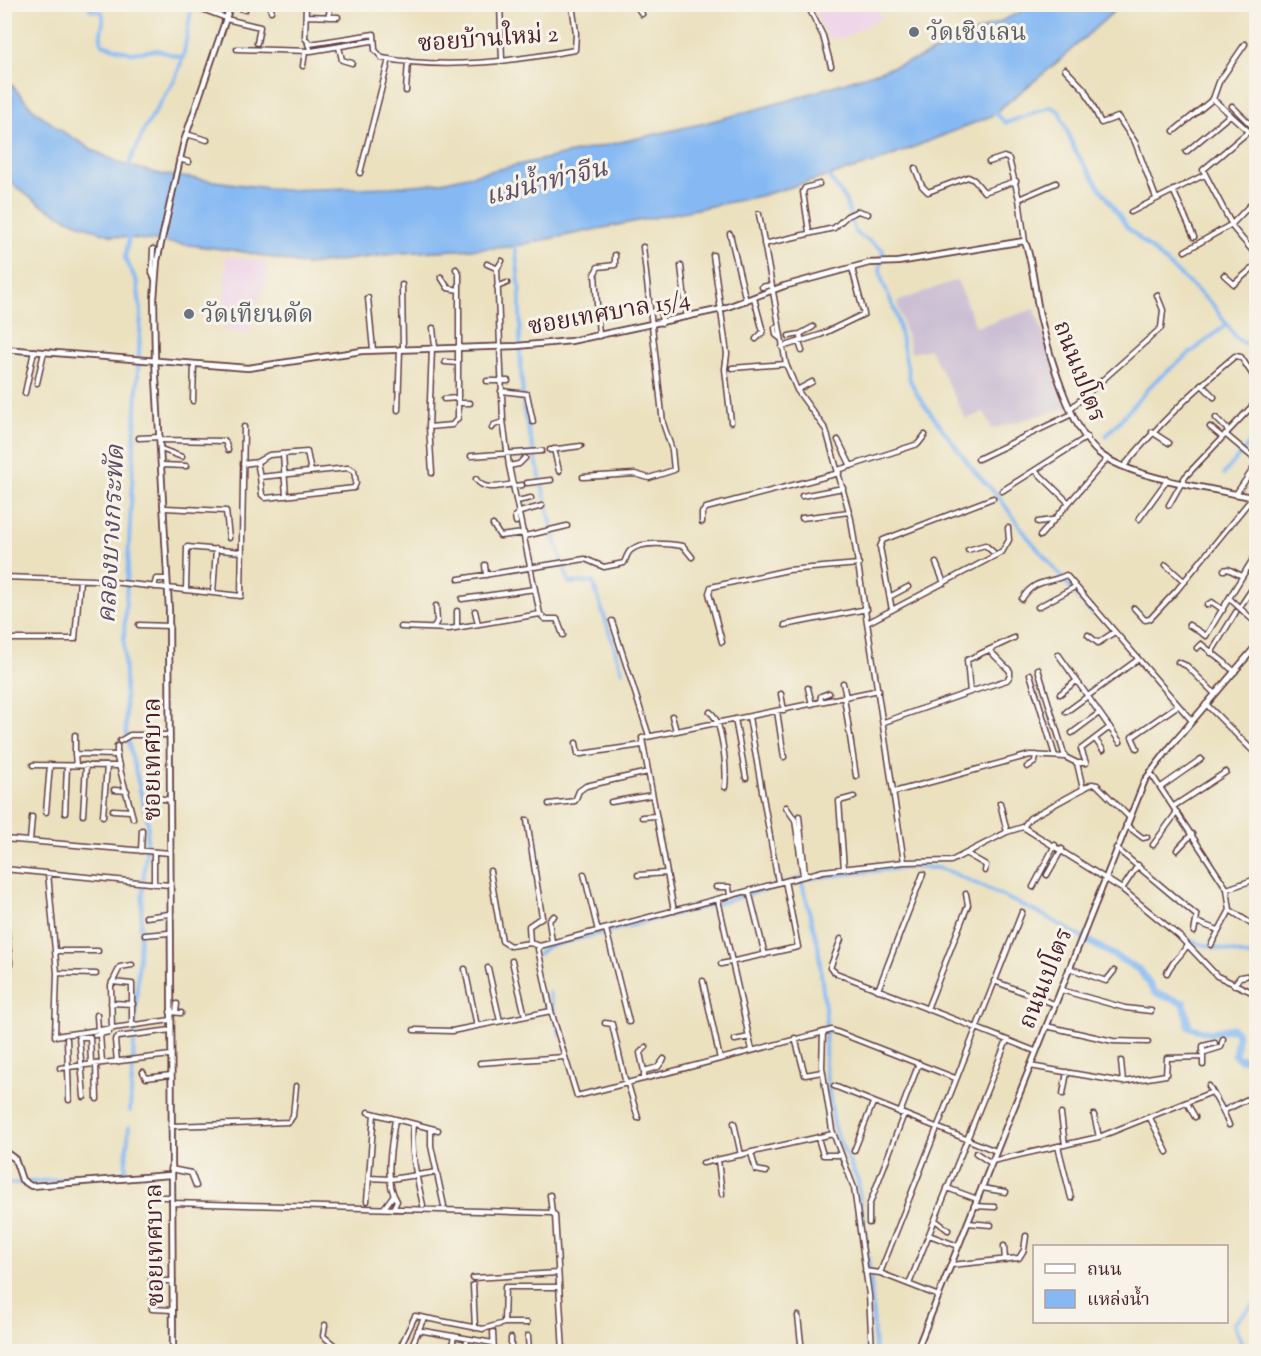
<svg xmlns="http://www.w3.org/2000/svg" width="1261" height="1356" viewBox="0 0 1261 1356" font-family="'Sorts Mill Goudy','Noto Serif Thai',serif">
<rect width="100%" height="100%" fill="#f7f3e8"/>
<filter id="ink" filterUnits="userSpaceOnUse"><feTurbulence type="fractalNoise" baseFrequency=".0167" numOctaves="2"/><feDisplacementMap in="SourceGraphic" scale="12" xChannelSelector="R" yChannelSelector="G"/><feConvolveMatrix kernelMatrix="1 2 1 2 8 2 1 2 1" color-interpolation-filters="sRGB"/></filter>
<filter id="wash" filterUnits="userSpaceOnUse"><feTurbulence type="fractalNoise" baseFrequency=".008" numOctaves="4" result="noise"/><feDisplacementMap in="SourceGraphic" scale="24" xChannelSelector="R" yChannelSelector="G"/><feGaussianBlur stdDeviation="1.35" result="paint"/><feColorMatrix in="noise" values="0 0 0 0 0 0 0 0 0 0 0 0 0 0 0 0 0 1.4 0 .05"/><feComposite in="paint" operator="in"/></filter>
<g filter="url(#wash)">
<rect width="100%" height="100%" fill="#ebe1bf"/>
<path fill="#edd1e9" d="M834,4L875,5L882,18L841,39L828,38L815,14Z
M226,256L266,262L268,281L252,312L251,334L223,331Z"/>
<path fill="#ccbfd4" d="M957,280L976,327L1035,309L1068,407L992,429L984,412L966,419L930,349L911,353L897,302Z"/>
<path fill="#86b9f3" stroke="#686c8f" stroke-width="1.5" d="M1036,5H1121L1053,66L991,116L877,162L760,196L510,247L402,253L306,265L239,251L113,236C74,224 34,205 5,177L4,76L32,108L60,130L93,150L122,164L160,174L282,190L391,187L437,183L705,123L790,100L917,59Z"/>
<g fill="none" stroke-linecap="round" stroke-linejoin="round">
<path stroke="#86b9f3" stroke-width="4" d="M88,4L91,10L102,12C107,22 97,33 102,44L131,53L157,50L183,58
M992,110L1006,123L1051,107L1059,111L1075,151L1127,227L1213,305L1237,339L1243,343L1256,345
M127,169L145,128L175,79L183,58L192,4
M826,173L845,199L855,232L883,250L880,270L883,283L896,313L910,380L918,396L974,471L998,496L1027,536L1092,613
M130,233L125,258L137,282L141,314L124,638L126,731L148,823L146,851
M515,243L520,292V354L524,412L556,542L569,583L593,582L622,671
M1106,436L1155,381L1227,324
M1224,474L1256,435
M801,879L818,945L826,1017L825,1066L835,1131L858,1181L871,1283L875,1352
M143,882L146,852
M1180,935L1186,940L1256,958
M539,954L546,947L712,905L801,879L911,867L937,868L951,872L1041,914L1085,939
M549,993L560,1035
M135,1024L143,886
M130,1111L135,1028
M125,1173L129,1127
M90,1177L110,1175
M28,1182L77,1178
M4,1184L21,1183
M1239,1352L1241,1341L1234,1323L1256,1302"/>
<path stroke="#86b9f3" stroke-width="7" d="M1085,939L1140,970L1155,993L1184,1003L1189,1027L1210,1033L1232,1028L1238,1034L1235,1055L1240,1059L1256,1057"/>
</g>
</g>
<g filter="url(#ink)">
<g fill="none" stroke-linecap="round" stroke-linejoin="round">
<g stroke="#623c41" stroke-width="7">
<path id="street" d="M306,4L305,38L310,44L374,34L375,50L382,58C445,70 513,61 575,50L576,33L572,4
M500,4L502,60
M635,4L642,14
M807,4L823,36L831,66
M231,5L245,10
M202,9L226,18
M271,11L272,4
M306,16L338,17
M329,17L330,4
M226,19L260,27L257,43
M308,44L311,51L371,41
M339,47L342,60L352,63
M237,49L311,51
M303,66L305,52
M1065,69L1085,90L1101,123L1118,117L1135,142L1156,198
M406,91L408,61
M1213,99L1256,138
M1232,106L1256,130
M1174,131L1213,99L1219,82L1245,44
M1249,131L1203,170L1234,229L1256,255
M186,134L207,140
M1186,152L1230,115
M179,159L189,162
M989,162L1004,157L1009,159L1019,199L1025,242
M915,168L922,186L928,192L968,177L974,180L984,192L1016,181
M360,173L389,59
M1173,190L1194,237
M1019,199L1056,183
M1131,212L1204,175
M759,214L786,364L797,390L826,430L851,519L904,862
M809,232L803,192L805,188L819,184
M730,234L746,301
M764,244L834,228L847,216L858,211L868,214
M153,249L152,273L155,280
M1185,251L1232,224L1256,199
M713,255L727,354L725,369L731,422
M502,261L497,269L503,420L509,466L540,614
M487,264L496,268
M681,266L687,317
M456,269L459,274V347
M1224,275L1234,284L1256,265
M441,277L448,288L459,290
M402,285L403,348
M497,287L507,283
M762,287L771,285
M368,298L373,350
M754,298L763,332L756,339
M662,323L661,314L667,306
M433,328L435,347
M775,328L776,335L780,338
M599,336L595,273L598,267L615,265V255
M789,336L800,334
M802,341L800,334L813,327
M799,342L802,351
M782,347L820,335L864,314L852,268
M445,362L458,363
M732,368L786,364
M487,381H508
M37,383L44,352
M1201,384L1214,397
M797,390L812,382
M501,391L527,394L533,422
M25,393L34,351
M444,399L458,398
M193,401L194,364
M458,403H470
M1070,409L1161,328L1163,310L1157,295
M398,410L400,349
M1216,418L1228,430
M429,427L452,425L458,418V347
M1210,427L1222,437
M492,428L494,425L503,422
M1152,432L1169,443
M1225,434L1256,460
M139,438L160,437
M160,440L225,441L228,450
M838,440L851,466
M161,449L182,457
M554,449L559,471
M550,450L581,446
M283,454L286,496
M471,456L542,451
M978,459L1072,414
M257,462L260,477L348,468L354,471L356,483L354,488L266,498L262,495L260,477
M243,464L257,462L269,455L307,452L311,472
M162,465L186,466
M509,466L519,464L525,458
M1124,466C1158,425 1194,390 1235,356L1241,357L1256,380
M838,470L918,444L925,435
M1035,470L1068,502
M432,473L429,427L432,348
M583,477L635,474L649,478L674,470L672,450L663,423L643,247
M476,479C484,492 501,486 513,484
M527,483L551,480
M514,486L522,485
M1002,491L1087,437
M1236,494L1256,465
M802,496L843,488
M517,501L531,498
M1169,505L1185,477L1256,402
M165,508L226,511L229,538
M802,518L849,512
M1139,519L1168,479
M516,522L515,516L520,512L542,506
M702,522V513L706,508L839,473
M1038,522L1052,520
M493,525L500,536L524,533
M525,536L567,526
M1040,536L1107,459
M968,550L985,545L993,552
M936,563L944,583
M485,565L486,575
M1166,565L1185,582
M1224,570L1228,569L1242,576
M4,577L93,580L241,596L244,427
M459,579L585,559L604,567L624,563C626,559 627,553 631,550C642,541 670,544 683,546L692,557
M154,587L156,579H167
M186,590L187,547L242,552
M213,593L216,549
M891,596L908,587
M462,599L535,589
M1022,599C1035,578 1049,584 1066,575L1192,721
M1230,599L1256,623
M1207,605L1212,602L1223,610
M1038,607L1075,587
M1240,607L1256,583
M1134,608L1145,620L1150,619L1177,590L1253,497
M892,610L880,547L883,540L993,498
M475,611L478,624
M612,621L649,736
M869,622L1002,552L1009,540L1008,528
M139,625L170,626
M785,625L867,609
M1189,625L1206,636L1256,554
M401,627L449,629L540,614L545,619H557L563,635
M434,627L437,621L436,606
M457,627V611
M1088,635L1098,643L1113,633
M4,639H75L80,580
M722,642L709,593L711,587L788,570L859,564
M1197,648L1201,644L1224,662
M1211,653L1236,612
M1058,654L1120,742
M1178,662L1187,666L1215,694
M1230,668L1224,662L1235,672
M1038,669L1065,757
M1030,674L1055,756
M843,683L846,697
M808,688L812,704
M970,692L1007,680L1010,676V671L989,650
M781,694L784,710
M1060,694L1076,681
M844,697L856,776
M820,702L821,696L829,693
M1206,704L1256,754
M777,711L784,757
M710,712C723,721 727,772 725,787
M1066,712L1137,660
M672,716L676,731
M749,717L778,882
M735,719L746,778
M884,722L970,692L967,660L1014,638
M1072,733L1099,713
M75,735V754
M1095,739L1103,750
M120,741L130,735H169
M576,743L578,754H581L642,745
M117,746V758L133,818
M1137,748L1132,737L1177,706
M1077,763H1086L1081,749L1110,727
M33,765L120,766
M76,765L75,754L117,755
M1027,767L1035,762L1036,755
M1150,772L1227,889L1230,910L1256,927
M1161,787L1201,759
M114,790L127,791
M894,792L1030,755L1065,757L1077,763L1083,789
M151,797L170,800
M611,802L652,795
M1000,803L1007,832
M549,804L575,801L579,791L586,786L648,772
M1174,806L1226,772
M786,807L795,820L803,875
M113,810L131,811
M46,812L50,765
M65,813L67,766
M83,815L86,765
M103,816L107,766
M799,816L805,874
M642,817L656,816
M527,820L542,917L529,926L530,943
M1126,825L1143,838L1147,837
M1023,827L1030,818L1092,784L1097,785L1129,817
M4,839L170,853
M30,841L32,817
M1153,845L1177,812
M1116,848L1197,916L1194,932
M1177,850L1192,834
M141,851L142,830
M154,852V884
M967,854L986,865L985,871
M4,869L169,885
M844,869L839,801L854,797
M490,871L502,941L510,946L530,943L540,946
M48,873L57,973L55,1036L171,1020
M584,874L598,931
M638,875L666,873
M1047,875L1062,849
M716,887H729L730,896
M1033,887L1055,845
M1122,889L1138,865
M1227,889L1256,879
M749,891L765,955
M718,900L752,1050
M4,906L10,962L4,1036
M674,911L642,738L879,690
M146,917L169,914
M1196,922L1218,930
M606,929L629,1022
M145,935L169,933
M841,939L830,968L836,973L1035,1051
M552,942L549,920L554,916
M1211,945L1230,910
M55,951H98
M512,961L525,1016
M721,964L798,947L785,881
M488,968L500,1021
M1069,968L1106,981L1114,971
M465,969L477,1026
M57,973L96,974
M1167,973C1172,961 1181,957 1187,945
M703,981L720,1059
M994,981L1054,1004
M112,982L132,984V1025
M1234,985L1240,977L1246,976
M878,990L923,874
M1061,990L1125,1008L1151,1011
M111,1003L133,1004
M927,1009L968,905L966,894
M170,1012L181,1013
M176,1012L177,1004
M97,1015L98,1031
M605,1023L612,1024L626,1084
M1046,1026L1113,1041L1148,1042
M112,1029L111,985L120,967L132,965
M414,1030L452,1031L551,1011
M823,1032L822,1067L832,1130L854,1188L869,1295L872,1352
M100,1034L102,1063
M95,1035L109,1032
M79,1037L84,1097
M79,1037H90L91,1064
M795,1038L805,1075L822,1072
M67,1039L69,1100
M735,1040L749,1037
M1202,1053L1221,1047L1223,1039
M1121,1061L1123,1082
M117,1062L115,1040L118,1037L171,1030
M480,1063L564,1057
M96,1064L97,1099
M1203,1065V1046L1215,1043
M1030,1066L1123,1082L1166,1075L1167,1058L1202,1057
M60,1068L171,1055
M644,1071L640,1053L646,1047
M143,1072L146,1078L171,1075
M955,1078L832,1030L577,1096L551,1011L538,949L540,946L823,871L904,862L951,861L1007,832L1023,827L1122,889L1179,936L1217,976L1256,994
M644,1079V1071L658,1067L664,1059
M628,1084L638,1118
M834,1086L996,1151
M1209,1086L1223,1111L1250,1098
M1063,1094L1067,1072
M1187,1103L1195,1117
M1223,1111L1229,1125
M368,1112L438,1130
M900,1113L919,1063
M1061,1114L1065,1145
M1094,1115L1099,1137
M1150,1118L1167,1152
M734,1123L741,1155
M413,1124C410,1151 417,1179 423,1205
M171,1126L289,1122L293,1116L296,1086
M431,1128V1146L444,1206
M818,1138L823,1155H841
M1058,1146L1071,1198
M854,1151L873,1103
M751,1153L756,1170L766,1172
M976,1153L991,1163
M718,1160L722,1194
M992,1161L1099,1137L1212,1092
M703,1163L833,1134
M171,1169L191,1173L196,1186
M369,1178L391,1179L437,1172
M947,1188L977,1199
M982,1188L1006,1192
M550,1195L552,1213L555,1215L563,1352
M158,1197H172
M367,1201L374,1114
M172,1203L552,1213
M974,1206L995,1207
M384,1208L393,1196
M393,1209L397,1201C383,1180 392,1143 395,1119
M935,1220L948,1230
M869,1223V1206L904,1114
M968,1223L991,1225
M929,1235L958,1246
M1004,1246L1005,1260
M151,1255L152,1309L173,1310
M951,1265L1019,1258L1024,1250L1026,1236
M865,1271L880,1273L939,1296
M880,1273L1022,912
M473,1278L558,1273
M151,1281H173
M909,1284L1007,1040
M473,1285L475,1328
M798,1316L802,1352
M504,1323L505,1287H559
M325,1325L323,1336L339,1349V1352
M418,1330L493,1343
M493,1332L494,1352
M528,1336L529,1352
M511,1338V1352
M411,1348L427,1352
M398,1352L415,1316L483,1329L504,1323H527
M409,1352L423,1320
M451,1352L454,1336
M465,1352L467,1339"/>
</g>
<g stroke="#623c41" stroke-width="8">
<path id="secondary" d="M4,349L248,368L362,351L517,346L571,341L722,309L784,286L869,263L898,262L1024,241C1031,250 1036,301 1040,316C1048,351 1071,431 1099,453C1131,479 1215,489 1256,498
M4,1151L15,1159L22,1180L31,1186L170,1175
M173,1352L169,610L155,359L154,299L157,261L184,141L231,4
M916,1352L1145,780L1171,746L1256,646"/>
</g>
<use href="#street" stroke="#fff" stroke-width="4"/>
<use href="#secondary" stroke="#fff" stroke-width="4.5"/>
</g>
</g>
<g fill="#6b7280" stroke="#f7f3e8" stroke-width="2">
<circle cx="914" cy="32" r="6"/>
<circle cx="189" cy="314" r="6"/>
</g>
<g text-anchor="middle" stroke-width="6" stroke-linejoin="round" paint-order="stroke">
<g font-size="24" fill="#5b616d" stroke="#f7f3e8" text-anchor="start">
<text x="926" y="40">วัดเชิงเลน</text>
<text x="201" y="322">วัดเทียนดัด</text>
</g>
<g font-size="24" fill="#4a1f2b" stroke="#f7f3e8">
<text transform="translate(488 38) rotate(-4)" y="8">ซอยบ้านใหม่ 2</text>
<text transform="translate(609 312) rotate(-10)" y="8">ซอยเทศบาล 15/4</text>
<text transform="translate(1080 371) rotate(69)" y="8">ถนนเปโตร</text>
<text transform="translate(152 759) rotate(-90)" y="8">ซอยเทศบาล</text>
<text transform="translate(1045 978) rotate(-68)" y="8">ถนนเปโตร</text>
<text transform="translate(154 1245) rotate(-91)" y="8">ซอยเทศบาล</text>
</g>
<g font-size="26" font-style="italic" fill="#5c4d67" stroke="#f7f3e8">
<text transform="translate(546 181) rotate(-14)" y="9">แม่น้ำท่าจีน</text>
<text transform="translate(110 534) rotate(-87)" y="9">คลองบางกระพัด</text>
</g>
</g>
<rect width="1261" height="1356" fill="none" stroke="#f7f3e8" stroke-width="24"/>
<rect x="1033" y="1245" width="195" height="78" fill="#f7f3e8" stroke="#b29e9c" stroke-width="1.5"/>
<rect x="1045" y="1264" width="30" height="9" fill="#ffffff" stroke="#b29e9c" stroke-width="1.5"/>
<text x="1087" y="1275" font-size="18" fill="#4a1f2b">ถนน</text>
<rect x="1045" y="1290" width="30" height="18" fill="#86b9f3" stroke="#b29e9c" stroke-width="1.5"/>
<text x="1087" y="1305" font-size="18" fill="#4a1f2b">แหล่งน้ำ</text>
</svg>
